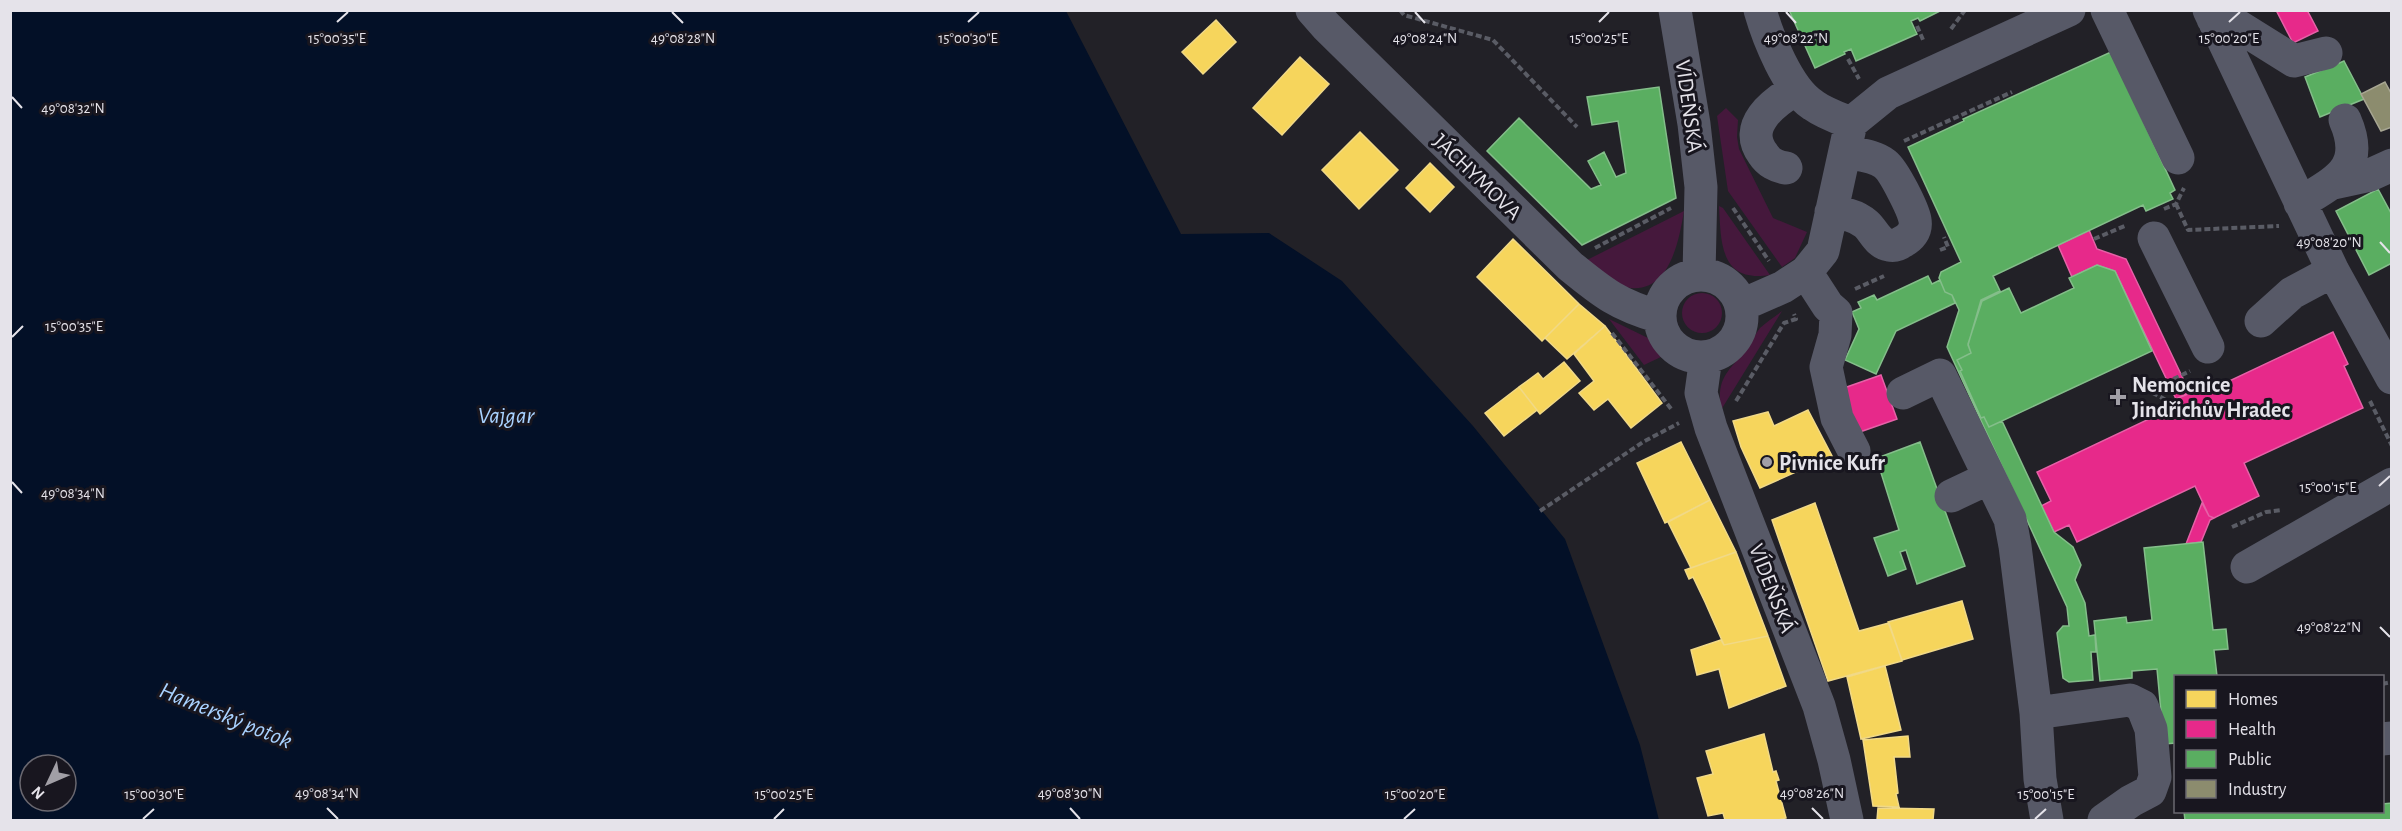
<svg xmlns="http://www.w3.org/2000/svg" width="2402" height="831" viewBox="0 0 2402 831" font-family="'Alegreya Sans',sans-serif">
<rect width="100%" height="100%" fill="#222127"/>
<path fill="#45183c" d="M1726,108L1738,120L1737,137L1739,149L1773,218L1807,232L1795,258L1782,267L1728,191L1717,116Z
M1719,206L1723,208L1770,275C1720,283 1721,243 1719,206Z
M1684,211C1679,241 1669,297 1625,287C1616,284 1596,267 1587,260Z
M1682 313a20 20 0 1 1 40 0a20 20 0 1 1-40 0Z
M1782,311L1721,410C1716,376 1729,372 1747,348C1752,342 1755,334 1760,328C1766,322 1775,317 1782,311Z
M1609,319L1650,339L1663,356L1644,365Z"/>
<path fill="#031027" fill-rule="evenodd" d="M10,11H1066L1181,234L1269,233L1342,281L1473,426L1565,539L1640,745L1659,820H11ZM30,765H66V801H30Z"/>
<path fill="#f6d55c" stroke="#f1d987" stroke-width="1.5" d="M1216,20L1236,42L1203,74L1182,52Z
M1300,57L1329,84L1282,135L1253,108Z
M1360,132L1398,170L1359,209L1322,170Z
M1430,163L1454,187L1430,212L1406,188Z
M1513,239L1579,304L1542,341L1477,277Z
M1579,304L1605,326L1567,359L1545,338Z
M1605,326L1662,403L1631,428L1608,399L1594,410L1579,393L1594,381L1574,354Z
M1564,362L1580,381L1540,414L1519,387L1538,373L1543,379Z
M1519,387L1537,410L1504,436L1485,413Z
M1808,410L1832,456L1760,488L1741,447L1733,421L1768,412L1774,426Z
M1681,442L1710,500L1665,523L1637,463Z
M1710,500L1736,552L1691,568L1668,522Z
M1815,503L1859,631L1889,623L1902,661L1828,681L1772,520Z
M1736,552L1768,636L1724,645L1705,602L1693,577L1689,579L1685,570Z
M1962,601L1973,639L1902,660L1888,622Z
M1768,636L1786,686L1729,708L1719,669L1697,675L1691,650L1721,640L1724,645Z
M1885,666L1901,730L1861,739L1847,677Z
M1764,734L1773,772L1776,771L1779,780L1776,781L1786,818L1778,820H1725L1723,813L1708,816L1697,778L1713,774L1706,751Z
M1908,736L1910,757H1894L1898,793L1896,794L1899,807L1873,806L1863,740Z
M1878,808L1934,809L1933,820H1877Z"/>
<path fill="#e7298a" stroke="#e661a7" stroke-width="1.5" d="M2276,10H2307L2318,31L2293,43Z
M2089,230L2097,249L2126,259L2190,393L2176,399L2115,271L2097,265L2072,277L2058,245Z
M2333,332L2348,364L2344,366L2363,408L2244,463L2259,496L2214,518L2209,516L2195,486L2077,542L2069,525L2054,532L2041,506L2051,501L2037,472L2166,411L2163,405L2176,399L2201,387L2204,393Z
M1881,375L1897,419L1857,433L1841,389Z
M2202,503L2209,516L2214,518L2210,520L2201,542L2186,544Z"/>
<path fill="#5aae61" stroke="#84be8a" stroke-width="1.5" d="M1789,10H1942L1920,21L1918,18L1911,21L1917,34L1856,61L1851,49L1844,52L1845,54L1815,68Z
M2111,52L2175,190L2170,193L2173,199L2146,211L2143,205L1993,276L2000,291L1981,300L1968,345L1971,353L1957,360L1962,370L1960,371L1981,418L1984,417L1989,427L2002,421L2054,532L2073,547L2081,565L2075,580L2085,603L2089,636L2095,635L2096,652H2091L2093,680L2069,682L2063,678L2057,633L2063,626H2069L2067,607L1947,347L1959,310L1952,295L1945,292L1939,278L1941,272L1961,262L1908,147L1964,121L1963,119Z
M2344,61L2364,99L2320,117L2305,77Z
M1659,87L1676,198L1582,245L1487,151L1519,118L1591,189L1601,185L1588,161L1604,152L1616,177L1626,173L1618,121L1592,125L1587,97Z
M2378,189L2392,215V263L2369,275L2336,211Z
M2097,265L2115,271L2152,351L1989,427L1984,417L1981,418L1960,371L1962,370L1957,360L1971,353L1968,344L1982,301L2009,288L2021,313L2074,288L2069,278Z
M1928,276L1932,284L1940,280L1945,292L1952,295L1955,303L1896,331L1876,374L1845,360L1859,329L1852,312L1861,308L1858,302L1874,295L1877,300Z
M1920,442L1965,566L1917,584L1906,550L1900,552L1906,569L1888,576L1874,538L1899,530L1877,460L1873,462L1872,460Z
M2203,542L2213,630L2226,629L2228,649L2214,650L2217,676H2176V743L2164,744L2157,669L2132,671V678L2100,681L2094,621L2126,617L2127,623L2152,620L2144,548Z
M2392,803V820H2185L2184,812H2382V804Z"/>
<path fill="#8c8c6e" stroke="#a7a693" stroke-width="1.5" d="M2385,82L2392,95V127L2381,131L2361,94Z"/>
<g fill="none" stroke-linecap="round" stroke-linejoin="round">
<path stroke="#5a5c65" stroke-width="4" stroke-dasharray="6 3" stroke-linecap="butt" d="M1400,10L1404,15L1493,40L1577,127
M1917,26L1924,42
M1951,29L1965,10
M1848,59L1859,79
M1904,141L2012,92
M2176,204L2188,230L2279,226
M1733,208L1769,261
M2164,209L2176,204L2184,188
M2094,239L2127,225
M1595,248L1671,208
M1940,250L1948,247L1944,237
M1855,289L1884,276
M1612,333L1672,410
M2143,378L2149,391L2170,402
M2149,391L2190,371
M1736,401L1784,323L1796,319L1794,314
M2370,401L2392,446
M1540,511L1643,442L1679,423
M2232,527L2266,512L2282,510
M2382,684L2392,682"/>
<path stroke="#575967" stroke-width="33" d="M1312,10L1326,26L1570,266C1603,293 1618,305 1660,317
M1675,10L1694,124L1701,187L1699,274
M1760,10C1768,38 1788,89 1813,105C1824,113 1838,118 1851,123
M2107,10L2178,158
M2209,10L2333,271L2392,378
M2213,19L2238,26L2294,61L2326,53
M1786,168C1777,167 1768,162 1763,154C1742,126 1773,103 1796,89
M2333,183L2370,175L2392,165
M2300,203C2337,180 2366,168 2345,120
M1831,212C1843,213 1856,215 1866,224C1874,231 1877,243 1889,245C1894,246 1898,245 1902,242C1910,238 1917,231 1915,220C1913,209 1894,171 1885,164C1874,155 1859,155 1845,152
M2154,238L2208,347
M1806,272L1828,306L1836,313L1835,335L1826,367L1837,418L1854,451
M1660 316a41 41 0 1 1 82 0a41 41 0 1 1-82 0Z
M1742,305L1783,287L1806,272L1823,251L1851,123L1888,93L2069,10
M2261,321L2292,293L2333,271
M1706,357L1701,393L1711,428L1819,706L1834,760L1847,820
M1903,393L1940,375L2010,519L2015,546L2036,713L2040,779L2047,820
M1951,496L1989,478
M2247,567L2392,484
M2036,713L2130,700L2142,706L2151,729L2155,777L2150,791L2131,801L2104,820
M2382,739L2392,738"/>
</g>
<path fill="none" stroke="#e5e3ea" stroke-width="2" d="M672,12L683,23M1415,12L1425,23M1786,12L1796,23M337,22L348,12M968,22L979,12M1599,22L1609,12M2229,22L2240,12M12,97L22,108M2380,242L2390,253M12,337L23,326M12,482L22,493M2379,486L2390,476M2380,627L2390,637M327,808L338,819M1070,808L1080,819M1812,808L1823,819M143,819L154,809M774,819L784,809M1404,819L1415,809M2035,819L2046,809"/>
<g fill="#a19fa6" stroke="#18161f" stroke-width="2">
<path d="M2115 388h6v6h6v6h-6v6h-6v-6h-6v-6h6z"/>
<circle cx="1767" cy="462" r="6"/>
</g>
<g text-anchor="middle" stroke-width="6" stroke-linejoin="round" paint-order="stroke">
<g font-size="22" fill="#e5e3ea" stroke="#18161f">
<text transform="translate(1690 106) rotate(82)" y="8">VÍDEŇSKÁ</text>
<text transform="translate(1478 176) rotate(44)" y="8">JÁCHYMOVA</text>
<text transform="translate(1773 588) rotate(69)" y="8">VÍDEŇSKÁ</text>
</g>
<g font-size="22" font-weight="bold" fill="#e5e3ea" stroke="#18161f" text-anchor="start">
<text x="2132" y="392">Nemocnice<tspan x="2132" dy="25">Jindřichův Hradec</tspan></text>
<text x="1779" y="470">Pivnice Kufr</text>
</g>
<g font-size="24" font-style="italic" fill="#a9d2ff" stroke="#18161f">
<text x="506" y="423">Vajgar</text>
<text transform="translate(226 715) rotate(22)" y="8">Hamerský potok</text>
</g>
</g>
<g font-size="15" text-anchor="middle" fill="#e5e3ea" stroke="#18161f" stroke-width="6" stroke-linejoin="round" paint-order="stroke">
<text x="337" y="43">15°00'35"E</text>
<text x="968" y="43">15°00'30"E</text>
<text x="1599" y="43">15°00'25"E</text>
<text x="2229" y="43">15°00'20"E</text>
<text x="683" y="43">49°08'28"N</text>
<text x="1425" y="43">49°08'24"N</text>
<text x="1796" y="43">49°08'22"N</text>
<text x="73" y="113">49°08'32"N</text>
<text x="2329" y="247">49°08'20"N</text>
<text x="74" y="331">15°00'35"E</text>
<text x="2328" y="492">15°00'15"E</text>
<text x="73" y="498">49°08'34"N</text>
<text x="2329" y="632">49°08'22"N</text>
<text x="327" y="798">49°08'34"N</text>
<text x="1070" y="798">49°08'30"N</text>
<text x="1812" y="798">49°08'26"N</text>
<text x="154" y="799">15°00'30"E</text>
<text x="784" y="799">15°00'25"E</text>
<text x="1415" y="799">15°00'20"E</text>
<text x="2046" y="799">15°00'15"E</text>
</g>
<rect width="2402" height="831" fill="none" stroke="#e5e3ea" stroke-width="24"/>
<rect x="2174" y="675" width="210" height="138" fill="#18161f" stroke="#6a6870" stroke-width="1.5"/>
<rect x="2186" y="690" width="30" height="18" fill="#f6d55c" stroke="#6a6870" stroke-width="1.5"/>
<text x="2228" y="705" font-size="18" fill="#e5e3ea">Homes</text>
<rect x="2186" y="720" width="30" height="18" fill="#e7298a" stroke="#6a6870" stroke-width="1.5"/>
<text x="2228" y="735" font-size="18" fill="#e5e3ea">Health</text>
<rect x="2186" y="750" width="30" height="18" fill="#5aae61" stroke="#6a6870" stroke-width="1.5"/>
<text x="2228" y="765" font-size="18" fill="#e5e3ea">Public</text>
<rect x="2186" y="780" width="30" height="18" fill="#8c8c6e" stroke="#6a6870" stroke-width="1.5"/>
<text x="2228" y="795" font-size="18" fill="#e5e3ea">Industry</text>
<g transform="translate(48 783) rotate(226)"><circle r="28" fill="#18161f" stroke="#6a6870" stroke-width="1.5"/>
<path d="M0-4.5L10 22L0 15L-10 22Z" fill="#a19fa6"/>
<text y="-9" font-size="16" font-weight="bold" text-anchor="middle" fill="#e5e3ea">N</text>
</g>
</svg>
